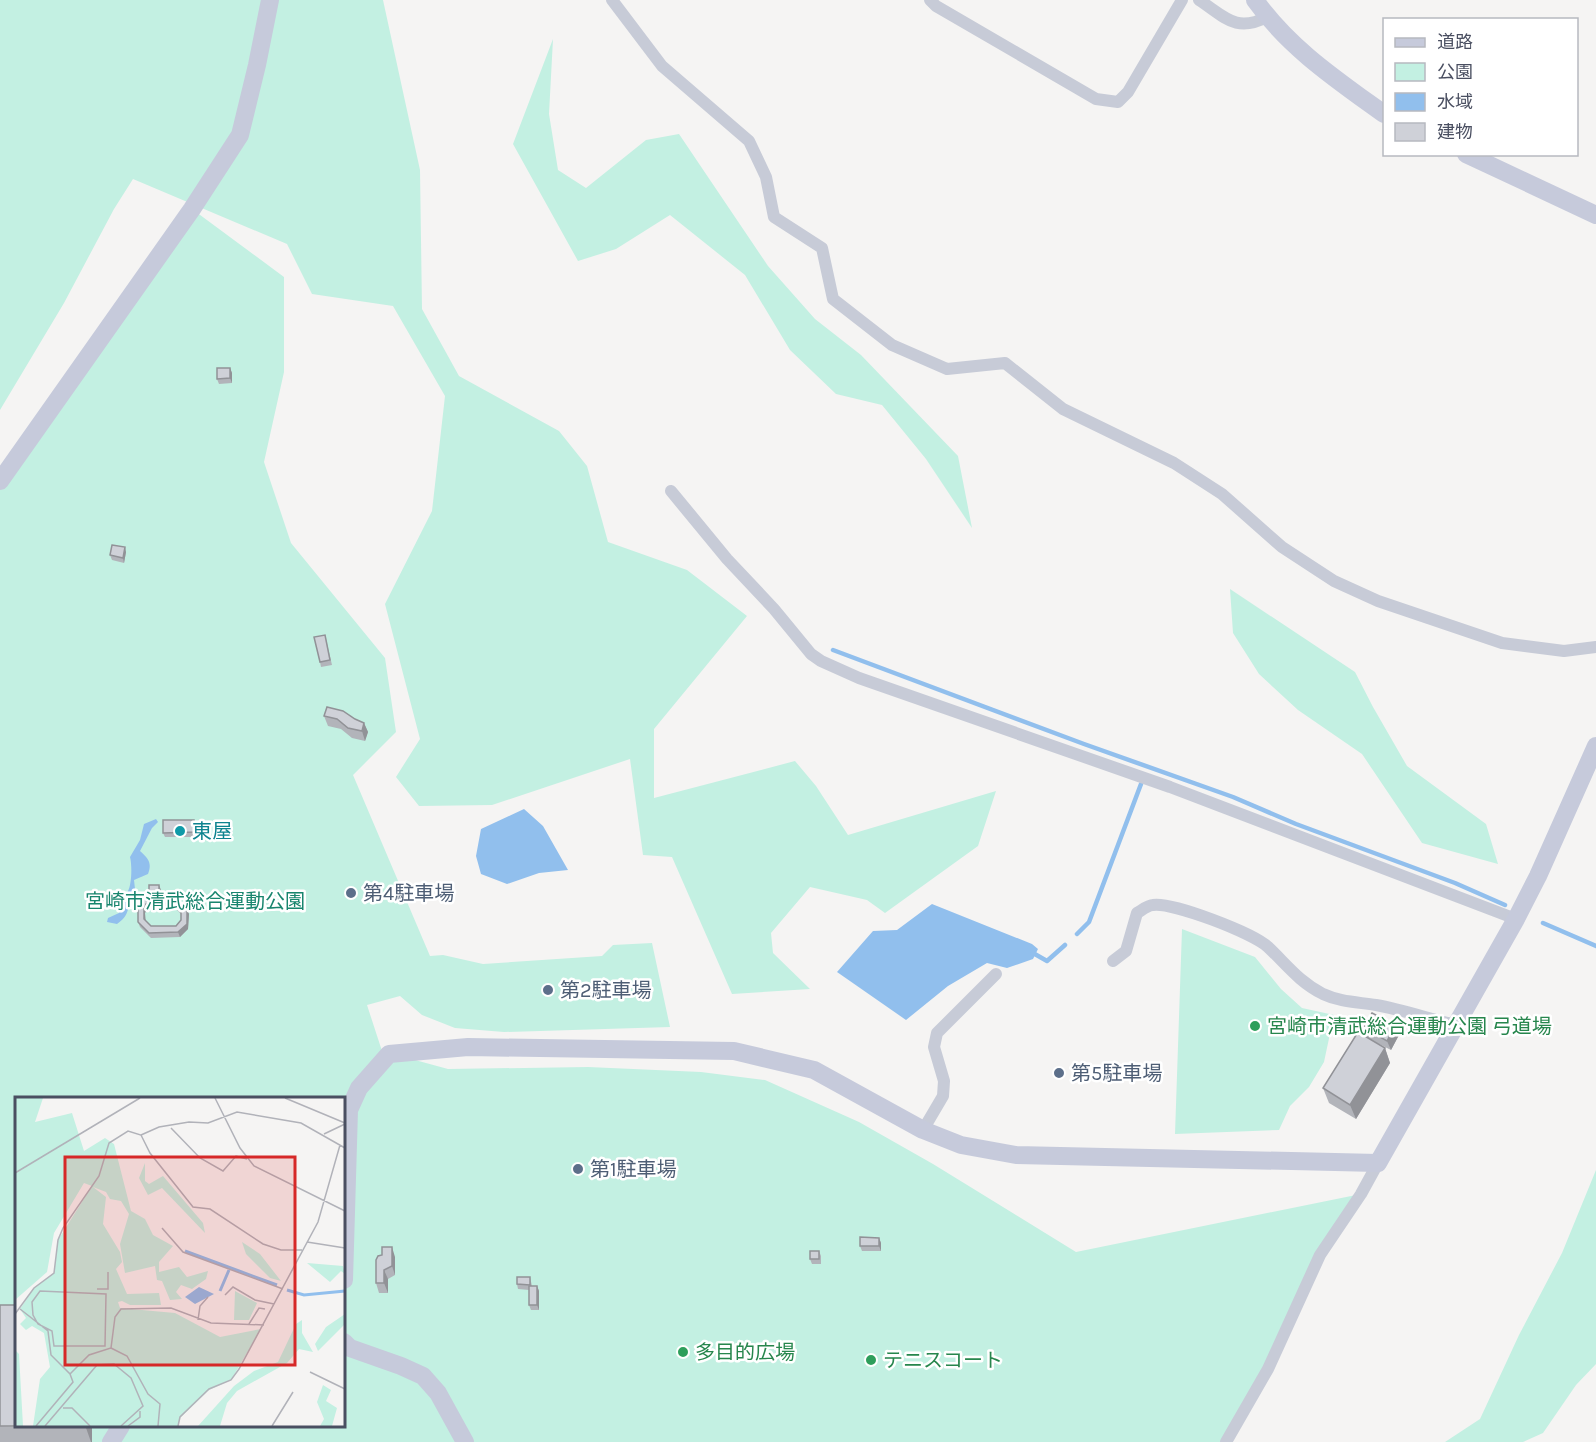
<svg xmlns="http://www.w3.org/2000/svg" width="1596" height="1442" viewBox="0 0 1596 1442" font-family="Karla,'Noto Sans JP',sans-serif">
<rect width="100%" height="100%" fill="#f5f4f3"/>
<path fill="#c3f0e2" fill-rule="evenodd" d="M0,0H383L420,170L422,309L459,376L559,431L587,466L608,542L687,570L747,616L654,729V798L795,761L816,786L848,835L996,791L978,846L885,913L867,900L810,887L771,933L773,953L810,989L732,994L672,857L643,855L630,759L492,805L419,806L396,777L420,739L385,604L432,511L445,396L393,306L312,294L287,244L133,179L114,209L64,303L0,410Z
M553,39L549,114L558,170L586,188L646,140L679,134L768,266L815,319L861,355L958,456L972,528L926,459L882,405L836,394L790,350L745,275L670,215L616,249L578,261L513,144Z
M192,209L284,277V372L264,462L291,543L385,658L396,732L353,775L430,956L443,955L483,964L602,956L613,945L652,943L670,1027L504,1032L455,1028L422,1015L400,996L367,1005L382,1051L448,1069L588,1067L701,1072L765,1080L859,1122L933,1164L1076,1252L1361,1194L1336,1230L1226,1442H0V481ZM16,1098H344V1426H16Z
M1230,589L1355,672L1373,707L1407,766L1486,824L1498,864L1422,843L1362,754L1298,710L1259,674L1233,633Z
M1182,929L1255,957L1281,989L1302,1008L1334,1015L1324,1062L1309,1087L1290,1106L1279,1130L1175,1134Z
M1596,1170V1364L1576,1385L1543,1433L1523,1442H1445L1480,1419L1519,1335L1562,1253Z"/>
<path fill="#91bfed" d="M524,809L543,826L568,870L539,873L507,884L481,874L476,856L481,829Z
M156,819L158,822L152,828L140,851C149,859 152,863 148,874L134,880L135,889C124,905 134,912 117,924L107,922L108,918L119,913C120,900 123,901 128,891C132,884 132,864 130,857L140,840L144,824Z
M932,904L1032,944L1038,949L1033,959L1007,968L987,963L948,986L906,1020L837,972L873,931L897,930Z"/>
<g fill="none" stroke-linecap="round" stroke-linejoin="round">
<path stroke="#91bfed" stroke-width="4.5" d="M833,650L1084,744L1233,797L1296,824L1455,883L1505,905
M1543,923L1596,946
M1077,934L1089,922L1141,784
M1033,953L1047,961L1065,945"/>
<path stroke="#c7cbd7" stroke-width="12" d="M612,0L662,66L749,141L766,177L774,217L822,248L833,299L892,345L947,369L1005,363L1063,409L1174,463L1222,494L1282,547L1334,581L1378,601L1502,643L1564,651L1596,647
M930,0L936,6L1096,99L1118,102L1128,92L1182,0
M1199,0C1225,17 1236,33 1267,17
M671,491L727,559L774,609L811,654L821,661L859,678L1170,787L1516,919
M1113,961L1126,951L1137,913C1142,910 1148,905 1153,905C1173,902 1253,933 1268,947C1286,964 1299,982 1323,994C1340,1002 1357,1002 1376,1005C1403,1010 1430,1019 1456,1025
M923,1130L943,1096L944,1081L934,1047L937,1033L996,974
M1226,1442L1268,1369L1320,1255L1361,1194L1378,1163"/>
<path stroke="#c6cadb" stroke-width="18" d="M1255,0C1289,48 1337,80 1384,114
M1466,154L1596,215
M0,481L192,209L240,135L257,65L270,0
M344,1280L349,1110L359,1088L389,1054L468,1047L734,1051L814,1070L923,1130L961,1145L1016,1155L1378,1163L1516,919L1538,876L1596,746
M344,1342L350,1348L401,1366L423,1376L438,1393L465,1442
M111,1442L121,1426"/>
</g>
<path fill="#b2b4ba" fill-rule="evenodd" d="M230,368L232,373V383L219,384L217,379Z
M126,552L124,563L112,560L110,555Z
M325,635L332,665L321,667L320,662Z
M324,716L355,719L364,723L368,732L365,741L352,738L341,729L328,726Z
M195,825L196,837H165L163,833Z
M161,890V899H175L189,914L188,929L180,937L151,938L140,927L138,922V904L151,899L149,894ZM175,908L181,914V920L176,926H151L145,921V913L147,909Z
M1395,1025L1399,1035L1391,1050L1377,1043L1385,1048L1390,1063L1356,1119L1329,1103L1323,1088L1367,1037L1364,1028Z
M879,1238L881,1243V1251H862L860,1246Z
M819,1251L821,1256V1264H812L810,1259Z
M395,1257V1275L388,1279V1293H379L376,1283V1260Z
M530,1277L532,1286H537L539,1291V1310H531L529,1305V1290L518,1289L517,1284Z
M0,1305L92,1425V1442H0Z"/>
<path fill="#919297" d="M230,368L232,373V383L230,378Z
M125,547L126,552L124,563L123,558Z
M364,723L368,732L365,741L362,731Z
M194,820L195,825L196,837L194,832Z
M159,885L161,890V899L159,894Z
M146,904L147,909L145,913L146,924L144,919V908Z
M187,909L189,914L188,929L180,937L178,932Z
M1395,1025L1399,1035L1391,1050L1387,1041Z
M1385,1048L1390,1063L1356,1119L1350,1105Z
M879,1238L881,1243V1251L879,1246Z
M392,1247L395,1257V1275L392,1266Z
M384,1270L388,1279V1293L384,1283Z
M537,1286L539,1291V1310L537,1305Z
M85,1425H92V1442H91Z"/>
<path fill="#cfd1d8" stroke="#919297" stroke-width="1.5" fill-rule="evenodd" d="M217,368H230V378L217,379Z
M112,545L125,547L123,558L110,555Z
M325,635L330,660L320,662L314,637Z
M327,707L343,711L355,719L364,723L362,731L348,728L337,719L324,716Z
M163,820H194V832L163,833Z
M149,885H159V894H149Z
M144,899H175L187,909V924L178,932L149,933L138,922V904ZM174,903L181,911V920L176,926H151L144,919V908L146,904Z
M1372,1013L1395,1025L1387,1041L1364,1028Z
M1358,1032L1385,1048L1350,1105L1323,1088Z
M860,1237L879,1238V1246H860Z
M382,1247H392V1266L384,1270V1283H376V1260L378,1256L382,1255Z
M810,1251H819V1259H810Z
M517,1277H530V1285L517,1284Z
M529,1286H537V1305H529Z
M0,1305H16V1425H77L0,1426Z"/>
<circle fill="#0f9aa8" stroke="#fff" stroke-width="2" cx="180" cy="831" r="6"/>
<g fill="#5c6f8a" stroke="#fff" stroke-width="2">
<circle cx="351" cy="893" r="6"/>
<circle cx="548" cy="990" r="6"/>
<circle cx="1059" cy="1073" r="6"/>
<circle cx="578" cy="1169" r="6"/>
</g>
<g fill="#2e9e5b" stroke="#fff" stroke-width="2">
<circle cx="1255" cy="1026" r="6"/>
<circle cx="683" cy="1352" r="6"/>
<circle cx="871" cy="1360" r="6"/>
</g>
<g text-anchor="middle" stroke-width="5" stroke-linejoin="round" paint-order="stroke">
<g font-size="20" fill="#0d838f" stroke="#fff" text-anchor="start">
<text x="192" y="838">東屋</text>
</g>
<g font-size="20" fill="#4e5e75" stroke="#fff" text-anchor="start">
<text x="363" y="900">第4駐車場</text>
<text x="560" y="997">第2駐車場</text>
<text x="1071" y="1080">第5駐車場</text>
<text x="590" y="1176">第1駐車場</text>
</g>
<g font-size="20" fill="#18856e" stroke="#fff">
<text x="195" y="908">宮崎市清武総合運動公園</text>
</g>
<g font-size="20" fill="#27864d" stroke="#fff" text-anchor="start">
<text x="1267" y="1033">宮崎市清武総合運動公園 弓道場</text>
<text x="695" y="1359">多目的広場</text>
<text x="883" y="1367">テニスコート</text>
</g>
</g>
<g transform="translate(15 1097)">
<rect width="330" height="330" fill="#f5f4f3"/>
<path d="M0,1H28L20,25L57,16L69,54L90,41L99,47L116,114L130,122L138,138L158,149L144,165V175L164,170L172,180L193,174L191,182L177,192L166,188L161,195L167,202L155,203L147,184L142,183L140,169L110,176L105,147L114,117L106,104L95,102L91,95L78,90L91,100L88,127L105,155L107,165L101,172L112,197L144,196L146,208H115L107,204L103,205L105,211L160,216L205,240L246,232L216,283L194,293L165,321L163,329H18L25,282L35,270L29,236L17,229L11,233L5,227L11,221L5,212L19,191L39,176L43,143L77,89L69,86L39,136L32,175L0,203ZM130,66V84L134,87L148,79L188,126L190,136L147,91L133,98L124,81ZM227,145L245,157L266,184L255,181L231,157ZM292,166L328,169L330,177L326,174L315,185ZM220,194L242,206L234,223H219ZM330,217V227L303,254L300,247L311,230ZM287,223V236L298,255L284,252L272,266L222,294L212,306L205,329H183L219,289L239,274L263,265L281,227ZM0,253L4,257L8,329H0ZM308,288L316,293L311,304L322,311L317,329H305L309,322L302,305Z" fill="#c3f0e2"/>
<path d="M184,190L199,197L180,207L170,200Z" fill="#91bfed"/>
<path fill="none" stroke="#91bfed" stroke-width="3" d="M170,154L262,188M272,193L289,198L330,194M205,194L214,173"/>
<path fill="none" stroke="#b1b2b9" stroke-width="1.5" d="M200,1L225,51L239,69L330,114M270,1L330,26M156,31L185,61L208,74L221,59L232,62M309,37L330,27M126,38L144,30L174,25L193,26L222,15L286,26L330,51M0,76L125,1M147,131L168,155L268,192M292,145L330,151M82,192H93V175M25,194L91,197L90,249H39L37,234L23,227L18,218L17,205ZM210,198L218,190L240,203L259,207M5,212L33,234L36,258L55,277L58,285L21,329M0,217L19,191L39,176L43,143L48,131L84,79L94,46L113,34L126,38L135,56L178,110L195,112L248,147L266,153H287M183,223L185,209L193,200M234,227L244,211L250,212M96,251L112,259L133,297L145,307L143,329M295,275L330,292M55,277L74,258L96,251L100,220L106,212L156,211L196,226L249,228M48,311H57L75,329M30,329L82,268L99,267L116,281L128,309L106,329M113,329L125,320V314M163,329L165,320L194,292L216,283L224,272L303,125L325,48M257,329L278,295"/>
<path fill="#d62828" fill-opacity="0.15" stroke="#d62828" stroke-width="3" d="M50,60H280V268H50Z"/>
<rect width="330" height="330" fill="none" stroke="#4a4f61" stroke-width="3"/>
</g>
<rect x="1383" y="18" width="195" height="138" fill="#ffffff" stroke="#b7b9c0" stroke-width="1.5"/>
<rect x="1395" y="38" width="30" height="9" fill="#c6cadb" stroke="#b7b9c0" stroke-width="1.5"/>
<text x="1437" y="48" font-size="18" fill="#4a4f61">道路</text>
<rect x="1395" y="63" width="30" height="18" fill="#c3f0e2" stroke="#b7b9c0" stroke-width="1.5"/>
<text x="1437" y="78" font-size="18" fill="#4a4f61">公園</text>
<rect x="1395" y="93" width="30" height="18" fill="#91bfed" stroke="#b7b9c0" stroke-width="1.5"/>
<text x="1437" y="108" font-size="18" fill="#4a4f61">水域</text>
<rect x="1395" y="123" width="30" height="18" fill="#cfd1d8" stroke="#b7b9c0" stroke-width="1.5"/>
<text x="1437" y="138" font-size="18" fill="#4a4f61">建物</text>
</svg>
